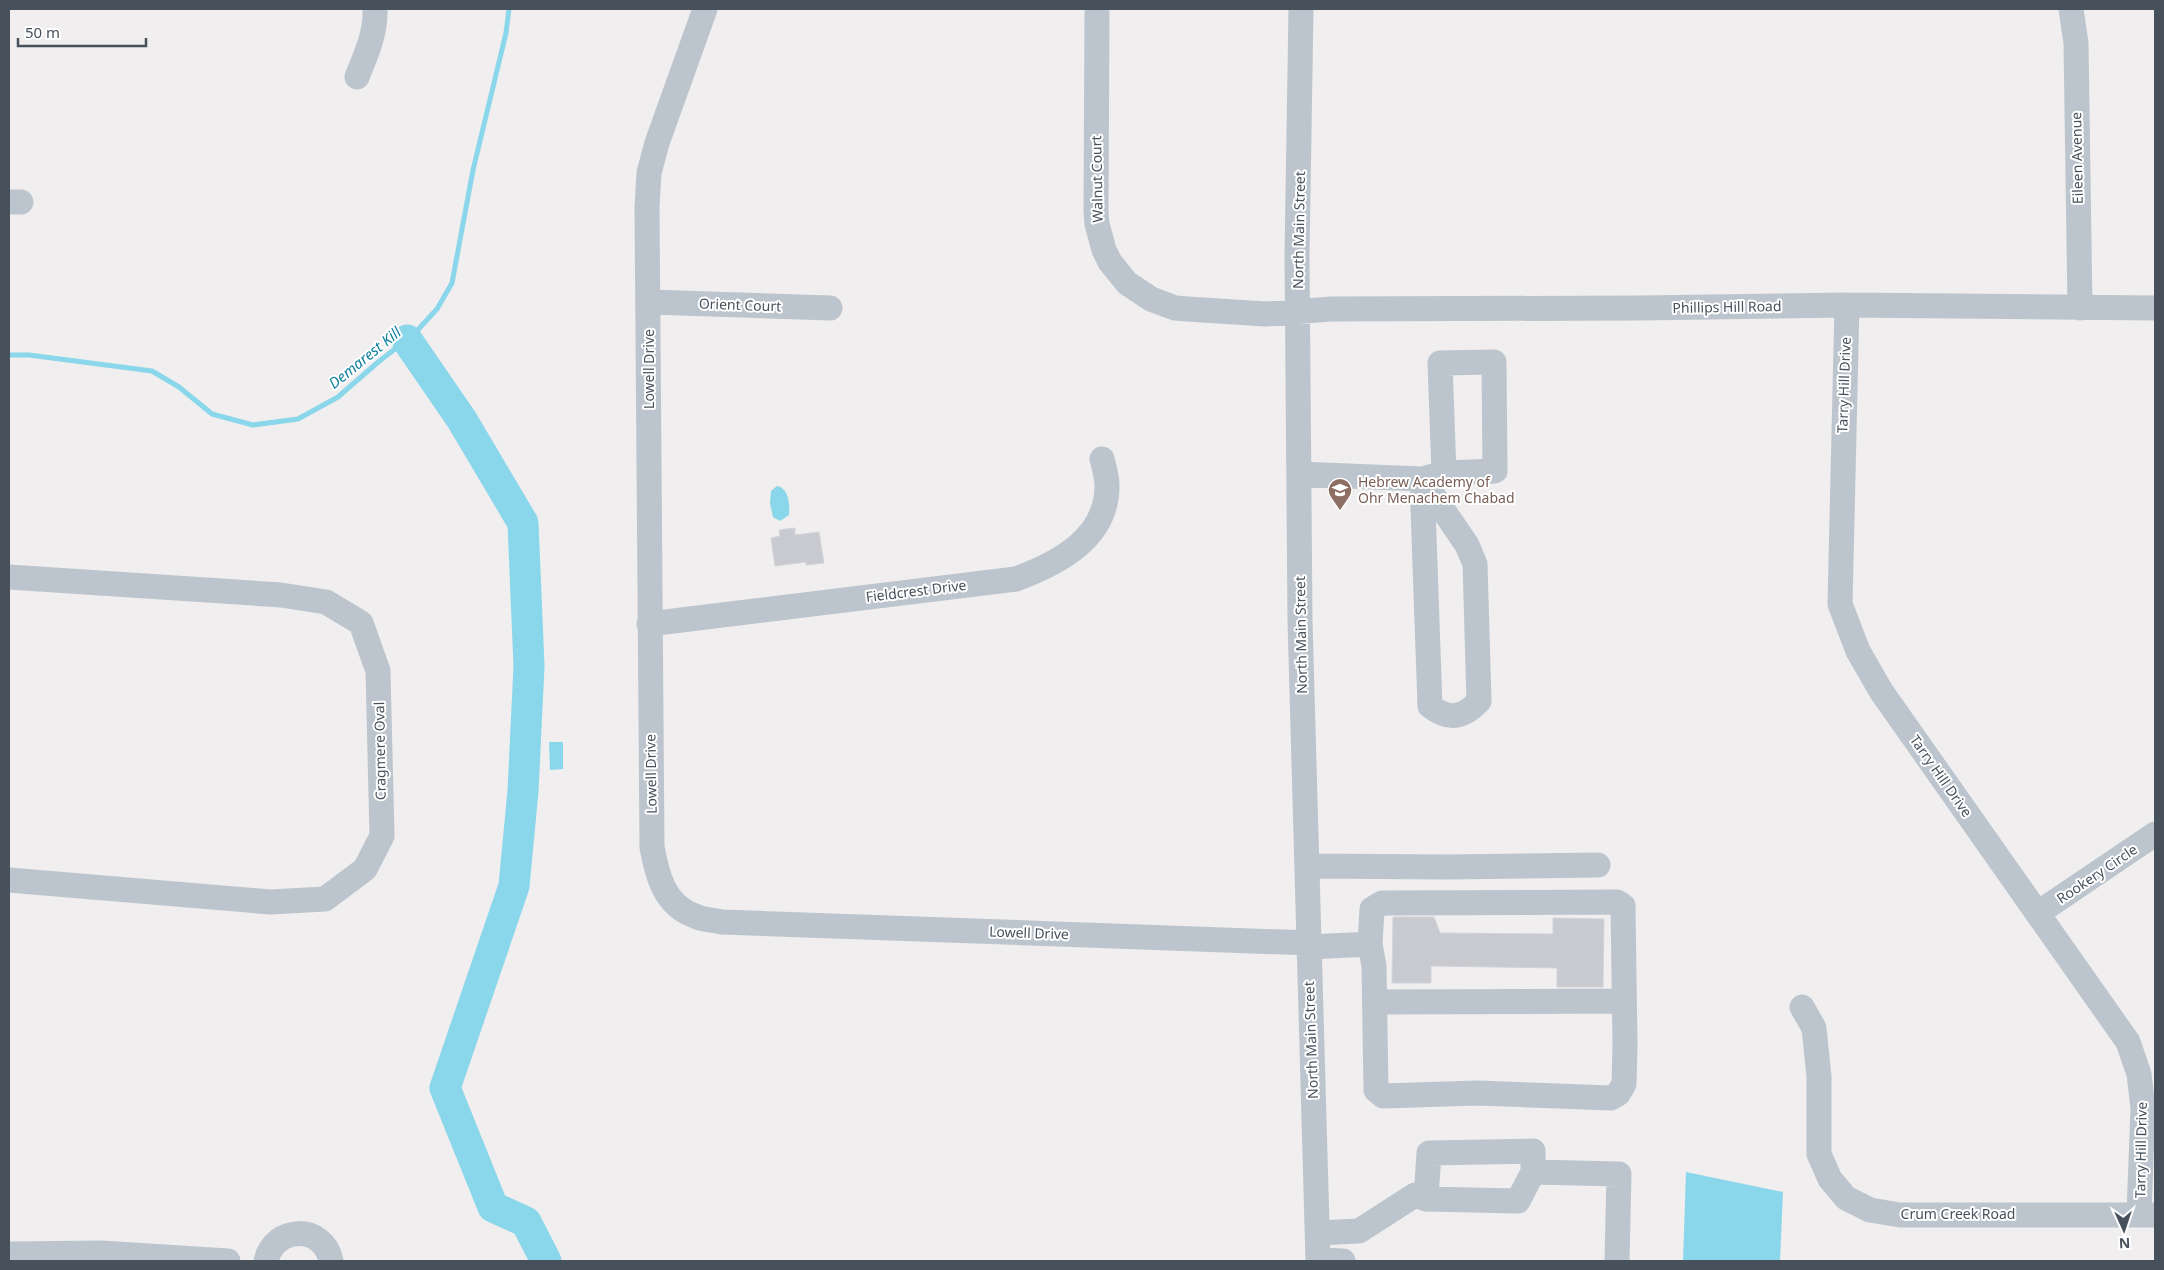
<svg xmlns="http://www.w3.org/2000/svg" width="2164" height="1270" viewBox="0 0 2164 1270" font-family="'Noto Sans',sans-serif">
<rect width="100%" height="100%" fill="#f0eeee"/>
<path fill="#8ad6ea" d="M777,486C789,488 790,505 789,515L780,521L773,517L770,503L771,491Z
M549,742H563V769L550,770Z
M1686,1172L1783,1192L1780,1261H1683Z"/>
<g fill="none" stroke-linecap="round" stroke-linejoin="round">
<path stroke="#8ad6ea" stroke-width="5" d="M9,355H29L152,371L179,387L212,414L253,425L298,419L338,397L377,363L414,334L437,309L452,283L473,170L506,33L509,9"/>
<path stroke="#8ad6ea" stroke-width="31" d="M407,340L462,420L523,523L529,666L523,791L514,886L445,1088L493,1207L526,1222L546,1261"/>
</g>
<path fill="#c8cad0" stroke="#d2d4d9" d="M795,528V535L819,532L824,563L806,565V562L775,566L771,538L780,536L779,530Z
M1393,917H1434L1440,933L1553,934V918L1604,919L1603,987H1557V968L1431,966V983H1392Z"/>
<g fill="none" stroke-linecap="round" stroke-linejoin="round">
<path stroke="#bcc5cd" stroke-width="25" d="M705,9L657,143L649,173L647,207L652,847C657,875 664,905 695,916C703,920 713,920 722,922L1309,943
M1097,9L1096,211L1097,224L1104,250L1110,262L1127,283L1151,299L1175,308L1187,309L1266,314L1331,309L1640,308L1847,305L2155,308
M1301,9L1297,255L1300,621L1318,1261
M2071,9L2076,43L2080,308
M357,77C366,55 376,33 375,9
M9,202H21
M649,302L830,308
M1847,305L1840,604L1858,651L1881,691L2128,1042L2139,1074L2143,1108L2139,1214
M1299,474L1422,479L1444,473L1440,363L1494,362L1495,471L1444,473
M1422,479L1467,545L1475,564L1479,701C1463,718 1449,721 1430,706Z
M9,577L281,595L326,602L361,623L378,671L382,836L365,869L325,899L270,902L9,880
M649,624L1016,579C1059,563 1107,538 1107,486C1107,477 1104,467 1102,459
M1309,866L1447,867L1598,865
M2038,913L2155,834
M1309,947L1370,944L1374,966L1376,1090L1383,1096L1477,1093L1611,1098L1618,1094L1624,1084L1625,1045L1623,906L1617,902L1382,903L1372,909L1370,944
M1375,1002L1624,1001
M1802,1007L1814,1028L1819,1077V1154L1830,1179L1846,1198L1870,1210L1900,1215H2155
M1426,1199L1429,1153L1533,1151V1172
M1318,1233L1359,1231L1415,1195L1426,1199L1518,1201L1533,1172L1619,1174L1617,1261
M9,1254L101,1253L228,1261
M1318,1260L1343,1261
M266,1261C274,1225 324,1224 331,1261"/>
</g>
<defs>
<g id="school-pin" transform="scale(1.25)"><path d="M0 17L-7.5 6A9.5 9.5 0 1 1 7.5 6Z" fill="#8d6e63" stroke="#fff"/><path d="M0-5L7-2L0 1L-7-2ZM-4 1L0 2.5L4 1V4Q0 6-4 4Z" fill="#fff"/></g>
</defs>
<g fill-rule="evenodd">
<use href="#school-pin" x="1340" y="490"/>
</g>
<g text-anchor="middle" stroke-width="4" stroke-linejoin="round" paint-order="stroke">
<g font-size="14" fill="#46515b" stroke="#fff">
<text transform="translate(2077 158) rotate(-91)" y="5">Eileen Avenue</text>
<text transform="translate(1097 179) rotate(-91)" y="5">Walnut Court</text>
<text transform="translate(1299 230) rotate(-89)" y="5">North Main Street</text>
<text transform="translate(740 305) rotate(2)" y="5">Orient Court</text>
<text transform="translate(1727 307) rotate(-1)" y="5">Phillips Hill Road</text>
<text transform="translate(649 369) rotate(-90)" y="5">Lowell Drive</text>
<text transform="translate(1844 385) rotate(-88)" y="5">Tarry Hill Drive</text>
<text transform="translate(916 591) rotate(-7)" y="5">Fieldcrest Drive</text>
<text transform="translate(1301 635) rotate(-91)" y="5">North Main Street</text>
<text transform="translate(380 751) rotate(-91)" y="5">Cragmere Oval</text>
<text transform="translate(651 774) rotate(-91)" y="5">Lowell Drive</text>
<text transform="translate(1941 776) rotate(55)" y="5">Tarry Hill Drive</text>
<text transform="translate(2097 874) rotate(-34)" y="5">Rookery Circle</text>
<text transform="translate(1029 933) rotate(2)" y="5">Lowell Drive</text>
<text transform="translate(1311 1040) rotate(-92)" y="5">North Main Street</text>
<text transform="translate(2141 1150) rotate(-89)" y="5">Tarry Hill Drive</text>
<text x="1958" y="1219">Crum Creek Road</text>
</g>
<g font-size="14" fill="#785e54" stroke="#fff" text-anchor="start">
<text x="1358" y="487">Hebrew Academy of<tspan x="1358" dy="16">Ohr Menachem Chabad</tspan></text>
</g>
<g font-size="15" font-style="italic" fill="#0f809e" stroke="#fff">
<text transform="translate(365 358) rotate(-39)" y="5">Demarest Kill</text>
</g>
</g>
<rect width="2164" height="1270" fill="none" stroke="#46515b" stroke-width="20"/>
<g transform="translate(2124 1230) rotate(177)" stroke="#ffffff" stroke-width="4" paint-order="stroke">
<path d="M0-4L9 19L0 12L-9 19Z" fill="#46515b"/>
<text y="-8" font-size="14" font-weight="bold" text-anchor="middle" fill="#46515b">N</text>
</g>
<path d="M18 38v8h128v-8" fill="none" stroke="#46515b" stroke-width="2.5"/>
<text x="25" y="38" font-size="15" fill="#46515b" stroke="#ffffff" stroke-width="4" paint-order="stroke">50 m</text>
</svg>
